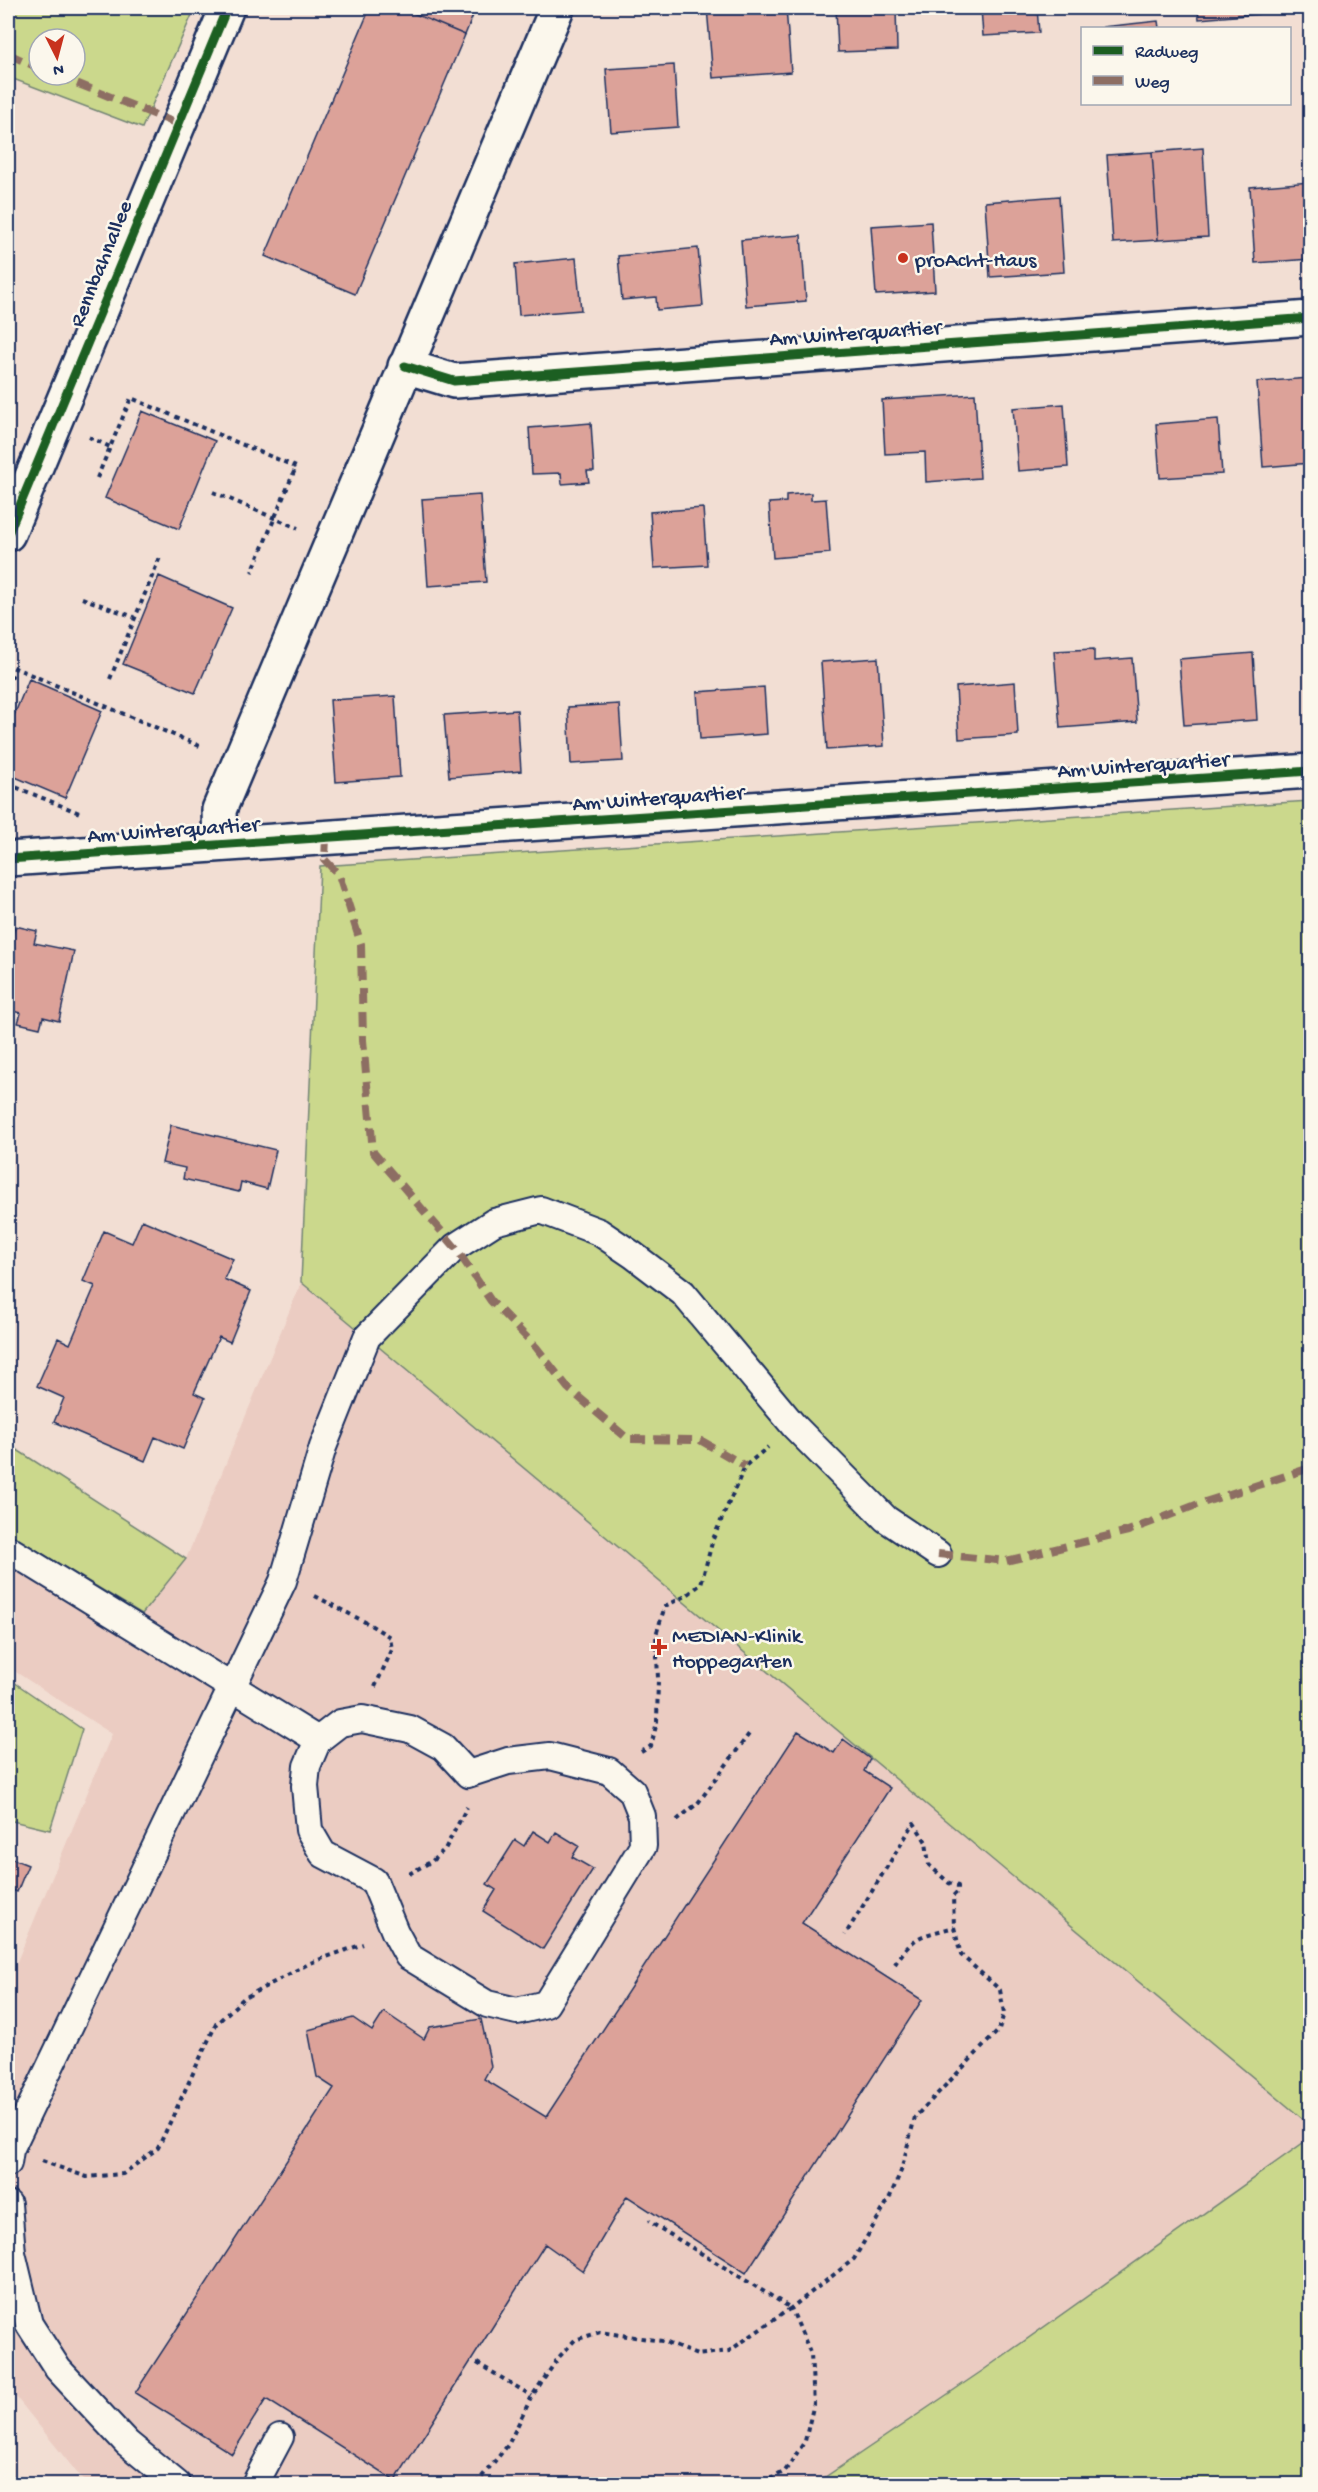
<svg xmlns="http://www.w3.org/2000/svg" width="1318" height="2492" viewBox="0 0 1318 2492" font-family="'Gochi Hand',sans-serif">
<rect width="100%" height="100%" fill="#f2ded3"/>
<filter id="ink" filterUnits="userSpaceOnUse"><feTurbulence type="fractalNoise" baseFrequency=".0167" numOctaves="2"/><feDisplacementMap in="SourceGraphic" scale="12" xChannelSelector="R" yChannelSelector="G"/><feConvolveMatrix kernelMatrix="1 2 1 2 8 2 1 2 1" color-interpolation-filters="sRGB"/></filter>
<g filter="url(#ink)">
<path fill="#ebccc2" d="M479,856L1154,1993L1310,2125V2138L982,2371L815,2484H86L8,2387V1983L112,1734L8,1667V1444L186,1559Z"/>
<path fill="#cbd88c" stroke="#738475" stroke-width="1.5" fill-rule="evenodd" d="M8,8H195L142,128L8,77ZM39,39H75V75H39Z
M1310,801V2125L301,1282L320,866Z
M8,1444L186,1559L142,1614L8,1533Z
M8,1678L82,1729L50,1830L8,1820Z
M1310,2138V2484H815L982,2371Z"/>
<path fill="#dca299" stroke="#1b2f5e" stroke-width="1.5" d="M370,8H401L465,35L355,294L265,256Z
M401,8H476L465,35Z
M707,8H786L791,72L713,78Z
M836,8H896L897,50L838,52Z
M981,8H1037L1039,33L983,36Z
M1198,8H1258V14L1199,19Z
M1158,21L1159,28H1103V27Z
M674,65L678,127L611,132L606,69Z
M1203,148L1208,237L1158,240L1152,152Z
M1152,152L1158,240L1113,243L1107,155Z
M1310,182V259L1255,263L1250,187Z
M1059,196L1064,272L990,277L985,202Z
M931,222L935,291L876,295L871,226Z
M801,235L806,301L746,306L741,240Z
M698,248L703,306L657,310L656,297L622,300L618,256Z
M576,258L581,310L519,315L515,264Z
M1310,378V463L1263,467L1257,382Z
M975,394L980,478L926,482L925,452L885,454L882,400Z
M1064,404L1068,467L1018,471L1013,408Z
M142,411L215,441L179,529L105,498Z
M1218,419L1222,474L1160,478L1156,424Z
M591,423L594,471H587L589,482L562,484L561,473L532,474L529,428Z
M811,493V500L826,499L830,553L773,558L769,503L786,502V495Z
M480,495L486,582L428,586L422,499Z
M703,508L707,565L654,568L650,512Z
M159,576L232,608L195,693L123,664Z
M1094,649V661L1132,658L1137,722L1060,728L1054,651Z
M1253,653L1257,720L1184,725L1179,659Z
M878,658L884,746L827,750L821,662Z
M29,679L102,711L65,798L8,774V730Z
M1015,682L1018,735L959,739L956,687Z
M764,687L767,734L700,739L697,692Z
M395,696L400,777L336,782L330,700Z
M619,704L623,761L571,764L568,707Z
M517,710L521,771L449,777L444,715Z
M15,926L37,931L34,943L74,951L59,1021L43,1017L40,1028L18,1023L21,1013L8,1010V937L12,938Z
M171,1125L276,1150L267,1189L241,1182L239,1192L183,1179L185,1168L162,1163Z
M142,1220L233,1259L224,1279L251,1291L230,1342L219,1337L194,1393L205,1398L183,1449L155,1437L145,1461L54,1422L64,1398L37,1386L58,1338L70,1344L95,1286L83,1281L104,1231L132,1243Z
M798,1731L834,1753L843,1739L870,1759L864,1771L890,1788L802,1923L922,2000L746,2273L627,2196L583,2271L545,2244L395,2481L266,2399L232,2454L135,2393L334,2088L317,2077L308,2030L353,2018L372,2031L384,2012L424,2039L430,2027L481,2019L491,2066L484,2079L546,2117Z
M533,1831L550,1842L556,1832L579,1846L572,1857L593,1869L543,1949L483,1911L496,1890L487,1884L515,1840L524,1846Z
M8,1857L28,1865L17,1892L8,1888Z"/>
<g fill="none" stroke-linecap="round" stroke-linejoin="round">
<g stroke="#1b2f5e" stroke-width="30">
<path id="service" d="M8,1549L318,1740L340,1723L362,1719L410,1729L443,1747L468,1774L508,1761L550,1756L609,1771L632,1791L642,1816L643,1846L546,2004L517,2011L487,2004L408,1956L395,1932L374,1881L323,1854L309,1830L305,1786L307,1766L318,1740
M8,2163L10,2150L283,1581L323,1447L367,1337L455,1247L494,1222L541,1210L599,1232L633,1255L683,1293L794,1426L886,1519L938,1554
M8,2204L12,2253L29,2324L58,2369L127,2443L177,2484
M255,2484L280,2437"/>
</g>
<g stroke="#1b2f5e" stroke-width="38">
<path id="minor" d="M405,366L454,381L1310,318
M8,534L227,8
M220,844L219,810L557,8
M8,859L1310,771"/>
</g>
<path stroke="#1b2f5e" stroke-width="4" stroke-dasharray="4.5 4.5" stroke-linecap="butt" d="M89,437L110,447
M97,478L131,398L296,467L252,572
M213,492L298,528
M82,598L134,617
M110,679L160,557
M8,687L15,668L202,747
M8,784L82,814
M315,1596L367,1623L390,1637L392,1650L375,1687
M641,1752L651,1746L657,1722L658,1678L656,1635L665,1606L686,1596L701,1584L713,1539L745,1466L768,1447
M677,1820L698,1803L749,1734
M409,1874L432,1861L445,1849L467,1807
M895,1964C916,1933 920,1937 954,1927
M42,2161L87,2177L123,2174L158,2148L216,2024L244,1998L310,1963L363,1944
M477,2363L532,2396
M476,2484L508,2445L532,2396L559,2357L575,2340L600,2332L662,2341L697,2355L729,2351L791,2308L648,2221
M762,2484L785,2471L805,2441L814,2403L811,2354L791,2308L854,2259L889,2199L901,2171L915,2117L999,2030L1004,2013L1000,1990L961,1955L954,1927L953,1896L958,1891V1886L949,1883L929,1865L926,1842L914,1823L845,1935"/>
<use href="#service" stroke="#fbf7ec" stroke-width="26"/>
<use href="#minor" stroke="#fbf7ec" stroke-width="33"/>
<path stroke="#8d6e63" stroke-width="8" stroke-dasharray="15 8" stroke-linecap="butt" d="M8,54L39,68
M56,75L178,124
M326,837L325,860L339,875L361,944L363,1040L373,1152L455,1247L491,1301L536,1347L568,1388L628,1439L700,1440L745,1466
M938,1554L1006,1561L1128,1531L1196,1505L1310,1468"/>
<g stroke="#fbf7ec" stroke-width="13">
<path id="cycleway" d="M405,366L454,381L1310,318
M8,534L227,8
M8,859L1310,771"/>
</g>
<use href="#cycleway" stroke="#1b5e20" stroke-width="9"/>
</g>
</g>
<g fill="#c8321e" stroke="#fbf7ec" stroke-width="2">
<circle cx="903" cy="258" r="6"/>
<path d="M656 1638h6v6h6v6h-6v6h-6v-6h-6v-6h6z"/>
</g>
<g text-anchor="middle" stroke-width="5" stroke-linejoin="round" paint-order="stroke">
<g font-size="22" fill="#1b2f5e" stroke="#fbf7ec" text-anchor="start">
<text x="915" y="266">proAcht-Haus</text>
<text x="672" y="1642">MEDIAN-Klinik<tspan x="672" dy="25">Hoppegarten</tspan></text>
</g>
<g font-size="22" fill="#1b2f5e" stroke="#fbf7ec">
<text transform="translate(99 263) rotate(-68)" y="8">Rennbahnallee</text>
<text transform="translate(855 331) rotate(-4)" y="8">Am Winterquartier</text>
<text transform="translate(1143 763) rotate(-4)" y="8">Am Winterquartier</text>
<text transform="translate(658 796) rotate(-4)" y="8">Am Winterquartier</text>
<text transform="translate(173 828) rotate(-4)" y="8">Am Winterquartier</text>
</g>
</g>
<rect width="1318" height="2492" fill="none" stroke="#fbf7ec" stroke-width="30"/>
<rect x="15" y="15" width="1288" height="2462" fill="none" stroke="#1b2f5e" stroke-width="2" filter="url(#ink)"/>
<rect x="1081" y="27" width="210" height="78" fill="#fbf7ec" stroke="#a1a7b3" stroke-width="1.5"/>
<rect x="1093" y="46" width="30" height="9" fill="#1b5e20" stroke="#a1a7b3" stroke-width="1.5"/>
<text x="1135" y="57" font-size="18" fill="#1b2f5e">Radweg</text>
<rect x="1093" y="76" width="30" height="9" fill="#8d6e63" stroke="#a1a7b3" stroke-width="1.5"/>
<text x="1135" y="87" font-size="18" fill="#1b2f5e">Weg</text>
<g transform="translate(57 57) rotate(174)"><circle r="28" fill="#fbf7ec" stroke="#a1a7b3" stroke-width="1.5"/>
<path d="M0-4.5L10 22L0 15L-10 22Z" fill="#c8321e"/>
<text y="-9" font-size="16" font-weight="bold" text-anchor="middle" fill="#1b2f5e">N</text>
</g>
</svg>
